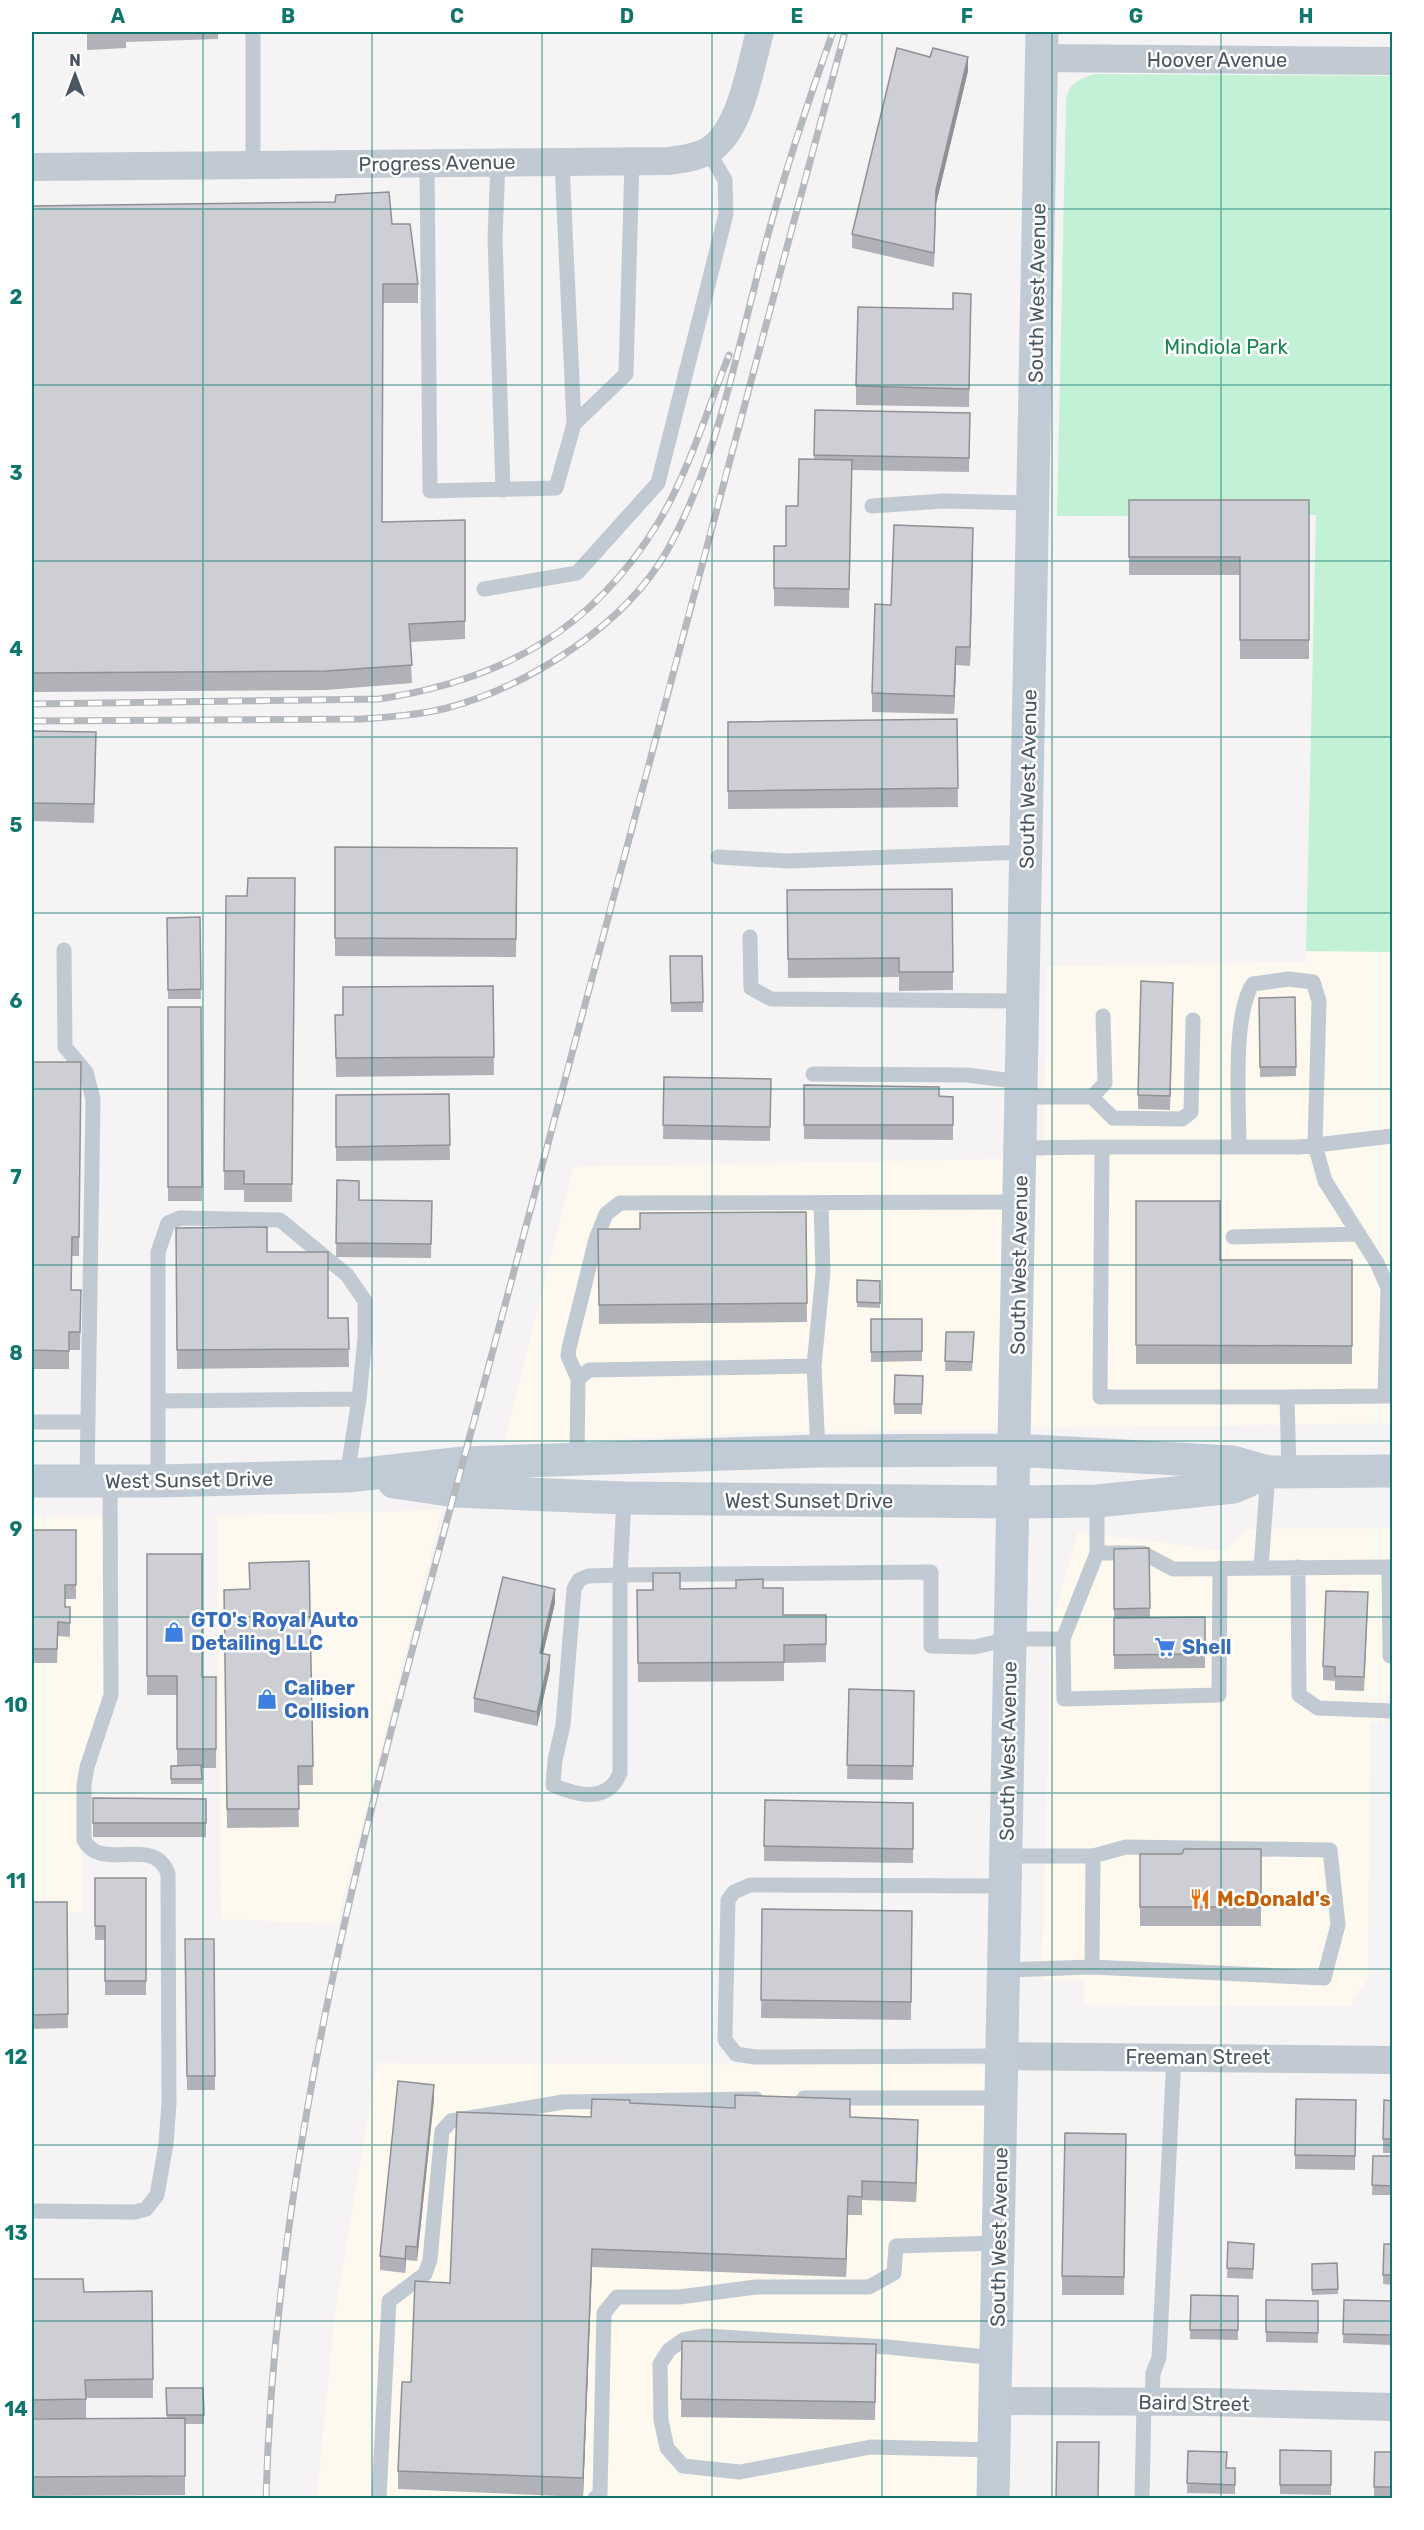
<svg xmlns="http://www.w3.org/2000/svg" width="1424" height="2530" viewBox="0 0 1424 2530" font-family="Rubik,sans-serif">
<rect width="100%" height="100%" fill="#f5f3f3"/>
<path fill="#fdf9ef" d="M1306,951L1392,952V1423L743,1433L553,1443L504,1442L574,1167L1043,1158L1047,966L1306,962Z
M442,1510L337,1924L221,1919L217,1516Z
M106,1516L108,1697L83,1768L82,1912H32V1517Z
M1392,1528V1693L1386,1694L1384,1723H1370L1368,1979L1350,2006L1085,2005L1084,1981L1042,1980L1051,1626L1078,1532L1226,1551L1246,1529Z
M377,2063L999,2065L992,2498H317L334,2321Z"/>
<path fill="#c3f1d5" d="M1095,74L1392,76V952L1306,951L1316,515L1057,516L1066,101C1069,82 1078,80 1095,74Z"/>
<g fill="none" stroke-linecap="round" stroke-linejoin="round">
<path stroke="#c1cad2" stroke-width="15" d="M253,32V165
M498,162L495,238L503,490
M562,162L574,424
M427,163L430,491L556,488L574,424L626,374L632,161
M872,506L943,501L1033,503
M484,589L577,573L658,483L726,214L725,180L708,151
M718,857L788,861L1027,852
M750,937L751,988L771,999L1024,1001
M64,950L65,1047L86,1072L93,1099L87,1481
M813,1074L967,1075L1022,1082
M1022,1097H1092L1105,1083L1103,1016
M1092,1097L1113,1118L1182,1119L1191,1112L1193,1020
M1102,1147H1299L1392,1136
M1239,1147C1239,1108 1232,1014 1253,984L1289,979L1313,982L1319,1001L1315,1145L1325,1181L1377,1263L1388,1288L1385,1396
M1021,1148L1102,1147L1100,1397H1287L1289,1472
M1233,1237L1359,1234
M814,1366L823,1272L821,1204
M578,1379L568,1356L569,1348L596,1239L606,1214L620,1203L1020,1202
M1287,1397L1392,1396
M158,1401L359,1399
M32,1422H87
M577,1459L578,1379L589,1370L814,1366L818,1451
M158,1481V1252L168,1223L180,1218L280,1220L347,1275L365,1301V1338L359,1399L347,1476
M624,1498L620,1575L931,1572V1646L974,1647L1010,1639H1063L1097,1553
M1097,1501V1553H1143L1173,1569L1392,1567
M1298,1567L1299,1695L1318,1708L1392,1711
M1389,1567L1390,1656H1392
M1261,1568L1268,1472
M620,1575V1773C608,1803 578,1796 553,1785L555,1760L563,1725L574,1589L579,1580L588,1576Z
M1063,1639L1064,1699L1219,1695L1220,1568
M1006,1856H1093L1126,1847L1330,1850L1338,1925L1324,1978L1092,1967L1093,1856
M1005,1970L1092,1967
M1003,2056L755,2057L736,2054L725,2040L728,1900L734,1892L750,1885L1006,1886
M804,2098H1002
M32,2211L135,2212L146,2209L157,2195L166,2144L169,2103L168,1874C155,1834 100,1873 84,1840V1785L87,1767L111,1695L110,1481
M1152,2402L1153,2373L1159,2358L1174,2056
M995,2450L871,2447L740,2472L683,2466L667,2448L661,2420L660,2364L669,2350L683,2340L705,2336L888,2347L996,2358
M379,2498L389,2301L425,2274L430,2260L442,2131L451,2121L563,2102L756,2099
M595,2498L600,2494L604,2313L617,2297H679L756,2287H869L894,2273L896,2246L1000,2243
M1142,2498L1144,2402"/>
<path stroke="#c1cad2" stroke-width="28" d="M1041,58L1392,61
M32,167L669,161C682,159 694,158 706,152C741,135 750,66 760,32
M1003,2056L1392,2060
M996,2401L1206,2402L1392,2407"/>
<path stroke="#c1cbd6" stroke-width="33" d="M32,1481H158L347,1476L463,1463L818,1451L1014,1450L1232,1462L1268,1472L1392,1471
M394,1482L455,1491L624,1498L1013,1502L1097,1501L1234,1487L1268,1472
M993,2498L1042,32"/>
<g stroke="#b5b8bd" stroke-width="7">
<path id="rail" d="M32,704L379,699C502,680 592,631 658,523C689,471 707,411 729,355
M32,721L361,719C390,717 419,715 447,708C529,686 626,625 668,549C713,468 732,373 755,285C776,198 803,115 833,32
M266,2498C277,2102 392,1730 493,1350C610,911 726,471 845,32"/>
</g>
<use href="#rail" stroke="#fff" stroke-width="4.5" stroke-dasharray="14" stroke-linecap="butt"/>
</g>
<path fill="#b0b2b7" d="M32,32H218V39L126,42V48L87,50V32L32,34Z
M968,71L936,204L934,267L852,248V234Z
M32,206L392,224L418,284V303H383L382,522L465,520V639L410,642L412,683L326,690L32,692Z
M971,294L969,407L856,405V386Z
M815,410L970,413L969,472L852,470L849,608L774,606V546H786L798,506L814,459Z
M1129,500H1309V659H1240V575H1129Z
M973,546L970,666L956,665L954,714L872,712V693L891,605Z
M957,719L958,807L728,809V722Z
M32,731L96,750L94,823L32,821Z
M335,847L517,848L516,957L335,956Z
M295,878L292,1202H244V1190H224L226,896H247Z
M952,889L953,990L899,991V977L788,978L787,890Z
M200,917L201,999H168L167,918Z
M670,956H702L703,1012H671Z
M493,986L494,1075L336,1077L335,1015H343Z
M1173,997L1170,1110L1138,1109V1095Z
M1295,997L1296,1076L1260,1077L1259,998Z
M168,1007H201L202,1201H168Z
M81,1062L79,1256H72L71,1290H81L80,1350H69V1369H32V1226Z
M664,1077L771,1079L770,1141L663,1139Z
M804,1085L953,1097V1140L804,1139Z
M449,1094L450,1160L336,1161V1095Z
M337,1180L359,1200L432,1201L431,1258L336,1257Z
M1136,1201L1220,1260H1352V1364H1136Z
M806,1212L807,1322L599,1324L598,1229H640Z
M176,1228L267,1252L328,1318H348L349,1367L177,1369Z
M857,1280L880,1281V1308L857,1307Z
M871,1319H922V1361L871,1362Z
M946,1332H974L972,1371H945Z
M923,1376L922,1414H894V1404Z
M32,1530H76V1599H65V1607H70V1637L58,1636L57,1663H32Z
M1149,1548L1150,1618H1114V1549Z
M147,1554L202,1677H216V1768H201L202,1784H171V1766H177V1695H147Z
M309,1561L313,1785H298L299,1827L227,1828L224,1590L249,1589Z
M763,1588L783,1615H826V1662L784,1663V1681L638,1682L637,1590Z
M555,1603L543,1653L550,1669L537,1726L474,1712V1698Z
M1368,1607L1364,1691L1335,1690V1681L1323,1680V1666Z
M1205,1617V1668L1114,1669V1618Z
M849,1689L914,1691L913,1780L847,1779Z
M93,1798L206,1799V1837H93Z
M765,1800L913,1803V1863L764,1861Z
M1261,1849V1926H1140V1854H1182Z
M95,1878H146V1995H105V1940H95Z
M32,1902H67L68,2028L32,2029Z
M762,1909L912,1911L911,2020L761,2018Z
M185,1939H214L215,2090H187Z
M434,2099L417,2261L406,2260L405,2273L380,2270V2256Z
M1296,2099L1356,2100L1355,2170L1295,2169Z
M1392,2101V2153H1383V2139Z
M630,2103L850,2117L918,2138L916,2202L862,2200V2215H848L846,2277L592,2267L583,2497L398,2489V2471L411,2382L450,2283L591,2117Z
M1126,2153L1124,2295H1062V2276Z
M1373,2156H1392V2195H1372Z
M1228,2242L1254,2253L1253,2279L1227,2278Z
M1384,2244H1392V2285L1383,2284Z
M1337,2263L1338,2294L1312,2295V2264Z
M32,2279L84,2292L152,2291L153,2398H86V2418H32Z
M1191,2295L1238,2296V2340L1190,2339Z
M1266,2300L1318,2301V2343L1266,2342Z
M1344,2300L1392,2301V2345L1343,2343Z
M682,2341L876,2344L875,2420L681,2417Z
M166,2388H203L204,2424H185V2495L32,2496V2419L167,2418Z
M1280,2450L1331,2451V2495L1280,2494Z
M1188,2451L1226,2468H1235V2494L1187,2493Z
M1375,2452H1392V2496H1374Z"/>
<path fill="#909195" d="M968,57V71L936,204L934,267L936,190Z
M973,528V546L970,666V647Z
M956,647V665L954,714V696Z
M555,1589V1603L540,1667V1653Z
M550,1655V1669L537,1726V1712Z
M434,2085V2099L417,2261V2247Z
M918,2120V2138L916,2202V2183Z
M848,2196V2215L846,2277V2259Z
M406,2246V2260L405,2273V2259Z
M592,2249V2267L583,2497V2478Z"/>
<path fill="#cdcfd5" stroke="#909195" stroke-width="1.5" d="M897,48L930,57L933,48L968,57L936,190L934,253L852,234Z
M389,192L392,224H410L418,284H383L382,522L465,520V621L409,624L412,665L326,671L32,673V206L335,202L336,195Z
M953,293L971,294L969,389L856,386L858,307L953,309Z
M815,410L970,413L969,458L814,455Z
M799,459L852,460L849,589L774,588V546H786V506H798Z
M1129,500H1309V640H1240V557H1129Z
M894,525L973,528L970,647H956L954,696L872,693L875,604L891,605Z
M957,719L958,788L728,791V722Z
M32,731L96,732L94,804L32,803Z
M335,847L517,848L516,939L335,938Z
M248,878H295L292,1184H244V1171H224L226,896H247Z
M952,889L953,972H899V958L788,959L787,890Z
M200,917L201,989L168,990L167,918Z
M670,956H702L703,1002L671,1003Z
M1141,981L1173,983L1170,1096L1138,1095Z
M493,986L494,1057L336,1058L335,1015H343V987Z
M1295,997L1296,1067H1260L1259,998Z
M168,1007H201L202,1187H168Z
M33,1062H81L79,1237H72L71,1290H81L80,1332H69V1351L32,1350V1226Z
M664,1077L771,1079L770,1127L663,1125Z
M804,1085L939,1087V1096L953,1097V1125H804Z
M449,1094L450,1145L336,1147V1095Z
M337,1180L359,1181V1200L432,1201L431,1244L336,1243Z
M1136,1201H1220V1260H1352V1346L1136,1345Z
M806,1212L807,1303L599,1305L598,1229H640V1213Z
M267,1227V1252H328V1318H348L349,1349L177,1350L176,1228Z
M857,1280L880,1281V1303L857,1302Z
M871,1319H922V1351L871,1352Z
M946,1332H974L972,1362L945,1361Z
M895,1375L923,1376L922,1404H894Z
M32,1530H76V1585H65V1607H70V1623L58,1622L57,1649H32Z
M1149,1548L1150,1608L1114,1609V1549Z
M147,1554H202V1677H216V1749H177V1676H147Z
M309,1561L313,1766H298L299,1809H227L224,1590L250,1589L249,1563Z
M653,1573H680V1589L736,1588V1580L763,1579V1588H783V1615H826V1644L784,1645V1662L638,1663L637,1590H653Z
M503,1577L555,1589L540,1653L550,1655L537,1712L474,1698Z
M1326,1591L1368,1592L1364,1677L1335,1676V1667L1323,1666Z
M1205,1617V1654L1114,1655V1618Z
M849,1689L914,1691L913,1766L847,1765Z
M201,1765L202,1779H171V1766Z
M93,1798L206,1799V1823H93Z
M765,1800L913,1803V1849L764,1846Z
M1184,1849H1261V1907H1140V1854H1182Z
M95,1878H146V1981H105V1926H95Z
M32,1902H67L68,2014L32,2015Z
M762,1909L912,1911L911,2002L761,2000Z
M185,1939H214L215,2076H187Z
M398,2081L434,2085L417,2247L406,2246L405,2259L380,2256Z
M735,2095L850,2099V2117L918,2120L916,2183L862,2181V2197L848,2196L846,2259L592,2249L583,2478L398,2471L402,2382H411L415,2281L450,2283L457,2112L591,2117L592,2099L630,2100V2103L735,2108Z
M1296,2099L1356,2100L1355,2156L1295,2155Z
M1384,2100L1392,2101V2139H1383Z
M1065,2133L1126,2134L1124,2277L1062,2276Z
M1373,2156H1392V2186L1372,2185Z
M1228,2242L1254,2244L1253,2269L1227,2268Z
M1384,2244H1392V2275H1383Z
M1337,2263L1338,2289L1312,2290V2264Z
M32,2279H83L84,2292L152,2291L153,2379L85,2380L86,2399L32,2400Z
M1191,2295L1238,2296V2330H1190Z
M1266,2300L1318,2301V2333L1266,2332Z
M1344,2300L1392,2301V2335L1343,2334Z
M682,2341L876,2344L875,2402L681,2399Z
M166,2388H203L204,2415H167Z
M185,2418V2476L32,2477V2419Z
M1057,2442H1099L1098,2499H1056Z
M1280,2450L1331,2451V2485H1280Z
M1188,2451L1227,2452L1226,2468H1235V2485L1187,2483Z
M1375,2452H1392V2487H1374Z
M1328,2497L1358,2498V2499H1328Z"/>
<path fill="none" stroke="#0f766e" stroke-width="1.5" stroke-opacity="0.55" d="M203,32V2498M372,32V2498M542,32V2498M712,32V2498M882,32V2498M1052,32V2498M1221,32V2498M32,209H1392M32,385H1392M32,561H1392M32,737H1392M32,913H1392M32,1089H1392M32,1265H1392M32,1441H1392M32,1617H1392M32,1793H1392M32,1969H1392M32,2145H1392M32,2321H1392"/>
<defs>
<g id="shop-bare" transform="scale(1.62)"><path d="M-5-2.5h2.3a2.7 3.5 0 0 1 5.4 0H5L5.5 6h-11ZM-1.5-2.5h3a1.5 2.3 0 0 0-3 0Z" fill="#3f7fe0" stroke="#fff" stroke-width="2.5" paint-order="stroke"/></g>
<g id="supermarket-bare" transform="scale(1.62)"><path d="M-6-5.5h2.5l.6 2H6L4.5 2H-2.5L-4.4-4H-6ZM-1.5 3.2a1.3 1.3 0 1 0 .1 0ZM3 3.2a1.3 1.3 0 1 0 .1 0Z" fill="#3f7fe0" stroke="#fff" stroke-width="2.5" paint-order="stroke"/></g>
<g id="restaurant-bare" transform="scale(1.62)"><path d="M-5-6h1v4h1v-4h1v4h1v-4h1v5L-1.5 .5V6h-2V.5L-5-1ZM5-6V6H3V1.5H1.5Q1.5-4 5-6Z" fill="#e8710a" stroke="#fff" stroke-width="2.5" paint-order="stroke"/></g>
</defs>
<g fill-rule="evenodd">
<use href="#shop-bare" x="174" y="1632"/>
<use href="#supermarket-bare" x="1165" y="1647"/>
<use href="#shop-bare" x="267" y="1699"/>
<use href="#restaurant-bare" x="1200" y="1899"/>
</g>
<g text-anchor="middle" stroke-width="5" stroke-linejoin="round" paint-order="stroke">
<g font-size="20" fill="#4a5661" stroke="#fff">
<text x="1217" y="67">Hoover Avenue</text>
<text transform="translate(437 163) rotate(-1)" y="7">Progress Avenue</text>
<text transform="translate(1037 293) rotate(-89)" y="7">South West Avenue</text>
<text transform="translate(1028 779) rotate(-89)" y="7">South West Avenue</text>
<text transform="translate(1019 1265) rotate(-89)" y="7">South West Avenue</text>
<text transform="translate(189 1480) rotate(-1)" y="7">West Sunset Drive</text>
<text x="809" y="1508">West Sunset Drive</text>
<text transform="translate(1008 1751) rotate(-89)" y="7">South West Avenue</text>
<text x="1198" y="2064">Freeman Street</text>
<text transform="translate(999 2237) rotate(-89)" y="7">South West Avenue</text>
<text transform="translate(1194 2403) rotate(1)" y="7">Baird Street</text>
</g>
<g font-size="20" fill="#17864f" stroke="#fff">
<text x="1226" y="354">Mindiola Park</text>
</g>
<g font-size="20" font-weight="bold" fill="#366cbe" stroke="#fff" text-anchor="start">
<text x="191" y="1627">GTO's Royal Auto<tspan x="191" dy="23">Detailing LLC</tspan></text>
<text x="1182" y="1654">Shell</text>
<text x="284" y="1695">Caliber<tspan x="284" dy="23">Collision</tspan></text>
</g>
<g font-size="20" font-weight="bold" fill="#c56008" stroke="#fff" text-anchor="start">
<text x="1217" y="1906">McDonald's</text>
</g>
</g>
<rect width="1424" height="2530" fill="none" stroke="#ffffff" stroke-width="66"/>
<g transform="translate(75 75)" stroke="#ffffff" stroke-width="4.5" paint-order="stroke">
<path d="M0-4.5L10 22L0 15L-10 22Z" fill="#4a5661"/>
<text y="-9" font-size="16" font-weight="bold" text-anchor="middle" fill="#4a5661">N</text>
</g>
<rect x="33" y="33" width="1358" height="2464" fill="none" stroke="#0f766e" stroke-width="2"/>
<g font-size="20" text-anchor="middle" font-weight="bold" fill="#0f766e">
<text x="118" y="23">A</text>
<text x="288" y="23">B</text>
<text x="457" y="23">C</text>
<text x="627" y="23">D</text>
<text x="797" y="23">E</text>
<text x="967" y="23">F</text>
<text x="1136" y="23">G</text>
<text x="1306" y="23">H</text>
<text x="16" y="128">1</text>
<text x="16" y="304">2</text>
<text x="16" y="480">3</text>
<text x="16" y="656">4</text>
<text x="16" y="832">5</text>
<text x="16" y="1008">6</text>
<text x="16" y="1184">7</text>
<text x="16" y="1360">8</text>
<text x="16" y="1536">9</text>
<text x="16" y="1712">10</text>
<text x="16" y="1888">11</text>
<text x="16" y="2064">12</text>
<text x="16" y="2240">13</text>
<text x="16" y="2416">14</text>
</g>
</svg>
